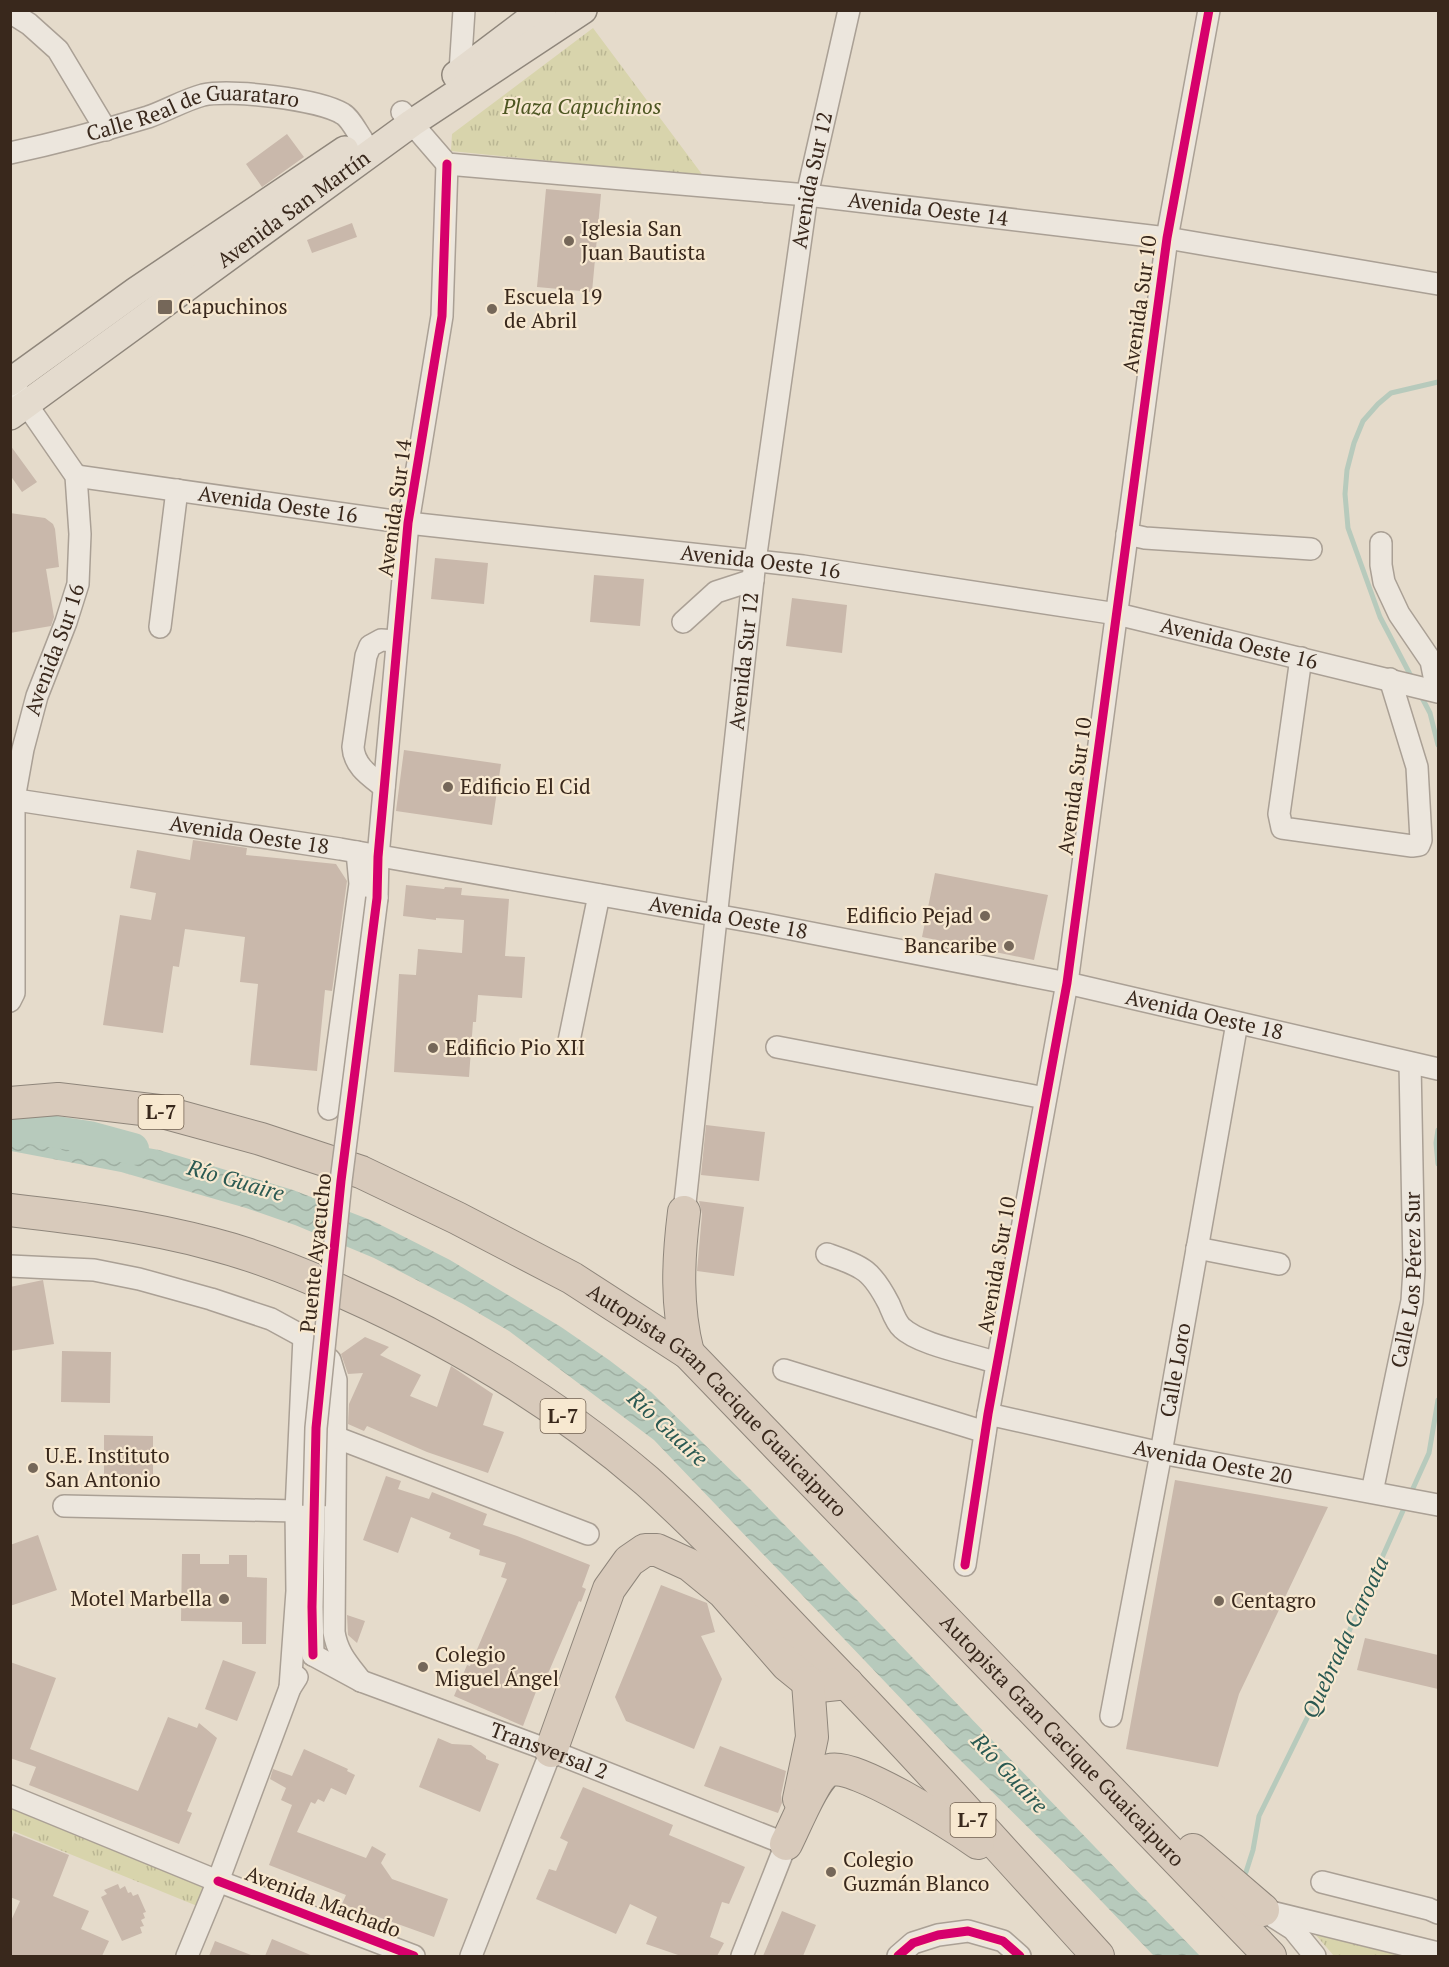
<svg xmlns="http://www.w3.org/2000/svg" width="1449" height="1967" viewBox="0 0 1449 1967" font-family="'PT Serif',serif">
<defs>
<pattern id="park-tufts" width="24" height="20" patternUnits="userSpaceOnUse" patternTransform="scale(1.5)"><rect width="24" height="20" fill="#d8d4ac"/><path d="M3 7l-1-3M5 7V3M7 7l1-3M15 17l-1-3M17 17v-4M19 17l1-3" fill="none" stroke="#bab693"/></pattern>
<pattern id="water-waves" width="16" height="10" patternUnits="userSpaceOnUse" patternTransform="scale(1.5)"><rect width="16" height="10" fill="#b7cabc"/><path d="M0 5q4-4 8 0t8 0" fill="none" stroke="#9eaea1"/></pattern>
</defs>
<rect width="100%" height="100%" fill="#e5dbcb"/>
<path fill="url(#park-tufts)" d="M593,28L704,177L451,151L452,134Z
M10,1796L218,1881L207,1910L11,1830Z
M1315,1934L1409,1956H1334Z"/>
<path fill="url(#water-waves)" d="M11,1123L159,1150L293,1190L373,1221L450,1260L561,1327L609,1360L651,1392L751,1490L1200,1956H1154L1083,1882L950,1750L654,1440L509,1331L463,1304L374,1258L295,1225L246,1208L121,1172L11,1151Z"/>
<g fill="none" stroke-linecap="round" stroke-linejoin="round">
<path stroke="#b7cabc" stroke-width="5" d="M1413,680L1380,617L1348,528L1345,494L1347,470L1354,443L1363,421L1378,404L1391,393L1438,382
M1420,694L1430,713L1438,745
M1438,1130L1436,1143L1438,1164
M1410,1495L1429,1453L1438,1400
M1246,1872L1253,1850L1259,1816L1343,1645L1406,1504"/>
<path stroke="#b7cabc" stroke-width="32" d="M10,1125L89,1137L133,1149"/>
</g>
<path fill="#c9b8ab" d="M287,134L304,157L262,187L246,164Z
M546,189L601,194L592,292L537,287Z
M352,223L357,237L312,253L307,240Z
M10,445L37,482L22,492L10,475Z
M10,513L45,518L53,524L55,529L59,567L46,569L54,617L51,626L10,633Z
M435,558L488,563L484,604L431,599Z
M594,575L644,579L640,626L590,622Z
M792,598L847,605L842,653L786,646Z
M404,750L501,764L492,825L396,811Z
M193,840L247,848L246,855L336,864L347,881L332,991L325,990L317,1071L250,1065L258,984L240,982L245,937L185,929L179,967L173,966L163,1033L103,1025L120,915L151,920L156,893L130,888L137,850L190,860Z
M935,873L1048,895L1034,960L922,937Z
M406,885L444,889L445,887L462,888L461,895L509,899L505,956L525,957L522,998L478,995L476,1022H473L469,1077L394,1072L399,974L416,975L418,949L462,953L464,920L436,918V920L403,916Z
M706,1125L765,1132L759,1181L701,1175Z
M699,1201L744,1207L734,1276L697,1271L702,1214Z
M43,1280L54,1344L10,1351V1287Z
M365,1337L389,1347L380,1355L421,1375L410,1396L437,1407L451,1366L493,1394L483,1425L504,1432L488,1473L427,1452L367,1426L364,1431L348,1424L349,1404L363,1373L348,1374L341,1354Z
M62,1351L111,1352L110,1403L61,1402Z
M104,1435L153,1436V1487L104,1486Z
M386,1476L401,1481L398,1489L429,1499L432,1492L487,1514L483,1525L517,1536L590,1565L582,1587L586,1589L581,1602L579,1601L541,1690L537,1689L523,1726L454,1696L467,1665L470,1666L507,1579L501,1577L506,1563L479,1555L480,1550L449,1538L451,1533L411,1517L398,1553L363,1540Z
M1175,1480L1328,1507L1239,1694L1218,1767L1126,1749Z
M38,1535L57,1590L10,1606V1545Z
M182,1554H200V1564H229V1555H247V1577L267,1578L266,1644H242V1622L181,1621Z
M661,1585L707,1603L715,1632L701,1636L722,1679L694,1749L626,1721L615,1697Z
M347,1615L365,1621L357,1643L348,1635Z
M1365,1638L1438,1655V1689L1357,1670Z
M223,1660L256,1672L237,1721L205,1709Z
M10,1662L56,1678L30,1749L138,1791L168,1717L197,1728L199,1723L217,1738L187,1811L192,1813L179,1844L29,1785L36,1767L10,1758Z
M438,1738L452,1744L471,1745L486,1756V1759L499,1764L480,1812L419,1787Z
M720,1746L786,1771L781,1795L782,1803L778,1813L704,1786Z
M304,1749L348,1769L347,1771L355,1775L346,1795L331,1788L324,1802L318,1799L315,1804L311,1802L297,1832L366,1858L372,1846L386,1854L381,1863L392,1879L448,1899L434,1937L342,1904L346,1895L269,1865L292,1805L281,1800L286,1788L270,1779L273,1769L292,1776Z
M583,1787L673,1825L669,1835L745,1867L729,1904L722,1902L710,1937L724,1943L717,1956H681L646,1944L657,1917L630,1904L616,1934L536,1899L549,1869L556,1871L568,1842L560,1838Z
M14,1833L69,1855L53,1896L89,1911L81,1929L109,1941L102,1956H10V1923L20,1901L10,1897V1843Z
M118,1884L120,1889L125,1886L128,1893L131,1892L133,1896L138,1894L146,1912L143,1913L145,1918L141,1920L144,1926L140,1927L142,1933L122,1941L101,1897L107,1894L104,1890Z
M782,1911L816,1925L803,1956H763Z
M272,1939L313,1956H265Z
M215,1941L251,1955V1956H209Z"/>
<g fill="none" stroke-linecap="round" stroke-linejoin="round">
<g stroke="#aaa095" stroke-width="24">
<g id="minor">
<path d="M10,12L29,24L58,50L106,130"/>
<path d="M460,72L464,10"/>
<path id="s1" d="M402,112L447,164L807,195L1167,238L1438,284"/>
<path id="s2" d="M10,153C57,143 102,131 148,117C166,111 184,100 203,95C230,89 319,99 343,114C350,118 357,132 362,139"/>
<path id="s3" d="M76,476L408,523L803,566L1117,614L1438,692"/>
<path d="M1127,534L1145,538L1311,549"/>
<path d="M1381,543V565L1384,582L1399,614L1431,661L1437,691"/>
<path d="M683,622L716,592L753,580"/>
<path d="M160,627L177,490"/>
<path d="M1301,658L1279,814L1282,828L1412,846L1419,845L1421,840L1417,767L1390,679"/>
<path d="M384,787C370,776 354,766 353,747L366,656L370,646L381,640L397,641"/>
<path id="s4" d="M10,799L340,849L760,923L1067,983L1438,1069"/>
<path d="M377,898L378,857L408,523L442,316L447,164"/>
<path id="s5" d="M10,1001L14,993V799L23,749L37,696L66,622L78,584L80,534L76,476L18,392"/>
<path d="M569,1041L599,895"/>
<path d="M777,1047L1045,1098"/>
<path d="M329,1109L360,884L357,852"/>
<path id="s6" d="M684,1212L755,561L807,195L849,10"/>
<path d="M1197,1248L1279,1264"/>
<path d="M827,1254C863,1267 871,1269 889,1304C892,1311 896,1323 902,1328C920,1345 972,1354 997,1363"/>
<path d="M10,1266L94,1270L139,1279L211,1299L271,1319L304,1337L330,1360L336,1380L334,1632C337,1653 349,1665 361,1681"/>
<path d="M784,1370L985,1432"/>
<path id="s7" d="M988,1414L1161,1453L1438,1505"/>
<path d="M323,1435L335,1437L588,1534"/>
<path id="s8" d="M1372,1492L1412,1301L1414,1270L1410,1063"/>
<path d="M64,1506L296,1511"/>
<path d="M965,1565L988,1414L1067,983L1167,238L1209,10"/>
<path id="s9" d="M313,1655L361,1681L551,1751L786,1844L742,1956"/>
<path d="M313,1655L312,1607L314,1506"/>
<path d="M290,1688L297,1591L296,1511L304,1337"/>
<path id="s10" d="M1111,1716L1161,1453L1237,1023"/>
<path d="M10,1796L210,1878L414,1956"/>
<path d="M1322,1882L1429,1909L1438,1913"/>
<path d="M1263,1910L1438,1953"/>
<path d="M1274,1917L1293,1929L1315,1956"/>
<path d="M187,1956L218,1881L290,1688L297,1677"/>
<path d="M471,1956L551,1751"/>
<path d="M898,1956L913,1943L938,1935L968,1931L1003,1941L1020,1956"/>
</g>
</g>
<g stroke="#8f867b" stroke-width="30">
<g id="major">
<path d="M456,75L542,10"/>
<path d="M10,382L136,291L345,150"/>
<path id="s11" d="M10,416L412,123L583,10"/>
</g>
</g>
<g stroke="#8f867b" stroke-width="34">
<g id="highway">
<path id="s12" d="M10,1103L58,1099L159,1111L261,1139L361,1172L457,1218L572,1278L688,1353L1270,1956"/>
<path d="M10,1210C79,1218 146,1226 212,1244C259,1256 303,1274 347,1294C457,1343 555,1402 647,1481C703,1531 754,1587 806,1641C906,1743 1002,1850 1098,1956"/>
<path d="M684,1212C678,1260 676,1306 688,1353"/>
<path d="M551,1751L609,1589L629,1561L645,1550H657L690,1565L723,1592L787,1665L808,1682L819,1686L847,1683"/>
<path d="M799,1799L812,1737L808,1682"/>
<path d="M786,1844C794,1829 815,1775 830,1770C854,1762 955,1827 978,1843"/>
<path d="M1193,1850L1263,1910"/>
</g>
</g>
<use href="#minor" stroke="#ece6dd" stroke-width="21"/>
<use href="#major" stroke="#e4dbce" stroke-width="27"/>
<use href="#highway" stroke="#d8cabb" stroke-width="32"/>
<g stroke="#aaa095" stroke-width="24" stroke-linecap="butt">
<path id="minor-bridge" d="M314,1506L316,1428L341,1181L377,898"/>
</g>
<use href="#minor-bridge" stroke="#ece6dd" stroke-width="21"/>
<g stroke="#f7e8d0" stroke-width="13">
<path id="cycleway" d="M965,1565L988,1414L1067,983L1167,238L1209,10
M313,1655L312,1607L316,1428L341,1181L377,898L378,857L408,523L442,316L447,164
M218,1881L414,1956
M898,1956L913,1943L938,1935L968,1931L1003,1941L1020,1956"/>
</g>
<use href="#cycleway" stroke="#d6006c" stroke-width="9"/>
</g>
<g fill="#756759" stroke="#f7e8d0" stroke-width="2">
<circle cx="569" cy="241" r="6"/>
<rect x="157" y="299" width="16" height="16" rx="3"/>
<circle cx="492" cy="309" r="6"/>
<circle cx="448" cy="787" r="6"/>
<circle cx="985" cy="916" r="6"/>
<circle cx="1009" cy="946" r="6"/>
<circle cx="433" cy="1048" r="6"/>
<circle cx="33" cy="1468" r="6"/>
<circle cx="224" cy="1599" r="6"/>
<circle cx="1219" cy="1601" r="6"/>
<circle cx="423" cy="1667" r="6"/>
<circle cx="831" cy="1872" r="6"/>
</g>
<g text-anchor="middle" stroke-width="4.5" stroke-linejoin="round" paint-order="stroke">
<g fill="#f7e8d0" stroke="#726252" stroke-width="1.5">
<rect x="138.5" y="1095" width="45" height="34" rx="4.5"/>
<rect x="540.5" y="1399" width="45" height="34" rx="4.5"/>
<rect x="950.5" y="1803" width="45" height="34" rx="4.5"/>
</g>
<g font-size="20" font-weight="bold" fill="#39281c">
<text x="161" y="1119">L-7</text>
<text x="563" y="1423">L-7</text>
<text x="973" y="1827">L-7</text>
</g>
<g font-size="21" font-style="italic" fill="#4d5622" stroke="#f7e8d0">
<text x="582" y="114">Plaza Capuchinos</text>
</g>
<g font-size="21" fill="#39281c" stroke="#f7e8d0">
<text dy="7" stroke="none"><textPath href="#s2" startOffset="189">Calle Real de Guarataro</textPath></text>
<text dy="7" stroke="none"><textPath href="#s6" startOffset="1040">Avenida Sur 12</textPath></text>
<text dy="7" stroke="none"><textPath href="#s11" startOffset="351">Avenida San Martín</textPath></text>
<text dy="7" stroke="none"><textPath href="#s1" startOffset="552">Avenida Oeste 14</textPath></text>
<text transform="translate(1140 304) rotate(-82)" y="7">Avenida Sur 10</text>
<text dy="7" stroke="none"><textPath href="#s3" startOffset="204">Avenida Oeste 16</textPath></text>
<text transform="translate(395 508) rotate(-82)" y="7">Avenida Sur 14</text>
<text dy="7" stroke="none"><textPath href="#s3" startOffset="690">Avenida Oeste 16</textPath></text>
<text dy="7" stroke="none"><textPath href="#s3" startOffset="1176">Avenida Oeste 16</textPath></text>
<text dy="7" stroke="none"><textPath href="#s5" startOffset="358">Avenida Sur 16</textPath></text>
<text dy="7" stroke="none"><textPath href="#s6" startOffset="554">Avenida Sur 12</textPath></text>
<text transform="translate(1075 786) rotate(-82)" y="7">Avenida Sur 10</text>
<text dy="7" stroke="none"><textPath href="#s4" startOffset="242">Avenida Oeste 18</textPath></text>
<text dy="7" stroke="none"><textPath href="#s4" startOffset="728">Avenida Oeste 18</textPath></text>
<text dy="7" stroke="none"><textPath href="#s4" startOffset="1214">Avenida Oeste 18</textPath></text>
<text transform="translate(316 1253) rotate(-84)" y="7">Puente Ayacucho</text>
<text transform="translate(997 1265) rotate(-80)" y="7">Avenida Sur 10</text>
<text dy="7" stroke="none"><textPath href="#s8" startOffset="216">Calle Los Pérez Sur</textPath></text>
<text dy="7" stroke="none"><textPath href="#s10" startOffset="352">Calle Loro</textPath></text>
<text dy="7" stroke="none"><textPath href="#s12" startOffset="788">Autopista Gran Cacique Guaicaipuro</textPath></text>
<text dy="7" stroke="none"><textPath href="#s7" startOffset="230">Avenida Oeste 20</textPath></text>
<text dy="7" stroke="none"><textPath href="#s12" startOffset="1274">Autopista Gran Cacique Guaicaipuro</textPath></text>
<text dy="7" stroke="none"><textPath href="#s9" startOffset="255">Transversal 2</textPath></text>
<text transform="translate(323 1902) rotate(21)" y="7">Avenida Machado</text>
</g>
<g font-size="21" fill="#39281c" stroke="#f7e8d0" text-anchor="start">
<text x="581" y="236">Iglesia San<tspan x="581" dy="24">Juan Bautista</tspan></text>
<text x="504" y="304">Escuela 19<tspan x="504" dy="24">de Abril</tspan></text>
<text x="178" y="314">Capuchinos</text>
<text x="460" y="794">Edificio El Cid</text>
<text x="973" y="923" text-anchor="end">Edificio Pejad</text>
<text x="997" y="953" text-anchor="end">Bancaribe</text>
<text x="445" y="1055">Edificio Pio XII</text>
<text x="45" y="1463">U.E. Instituto<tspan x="45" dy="24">San Antonio</tspan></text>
<text x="212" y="1606" text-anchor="end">Motel Marbella</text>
<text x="1231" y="1608">Centagro</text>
<text x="435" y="1662">Colegio<tspan x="435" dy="24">Miguel Ángel</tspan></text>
<text x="843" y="1867">Colegio<tspan x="843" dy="24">Guzmán Blanco</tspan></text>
</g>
<g font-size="22" font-style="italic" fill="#2a5952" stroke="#f7e8d0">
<text transform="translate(236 1180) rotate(16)" y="8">Río Guaire</text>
<text transform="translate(668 1428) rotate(43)" y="8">Río Guaire</text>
<text transform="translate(1345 1637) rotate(-65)" y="8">Quebrada Caroata</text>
<text transform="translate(1010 1773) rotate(47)" y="8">Río Guaire</text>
</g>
</g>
<rect width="1449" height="1967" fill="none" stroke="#39281c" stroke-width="24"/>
</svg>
